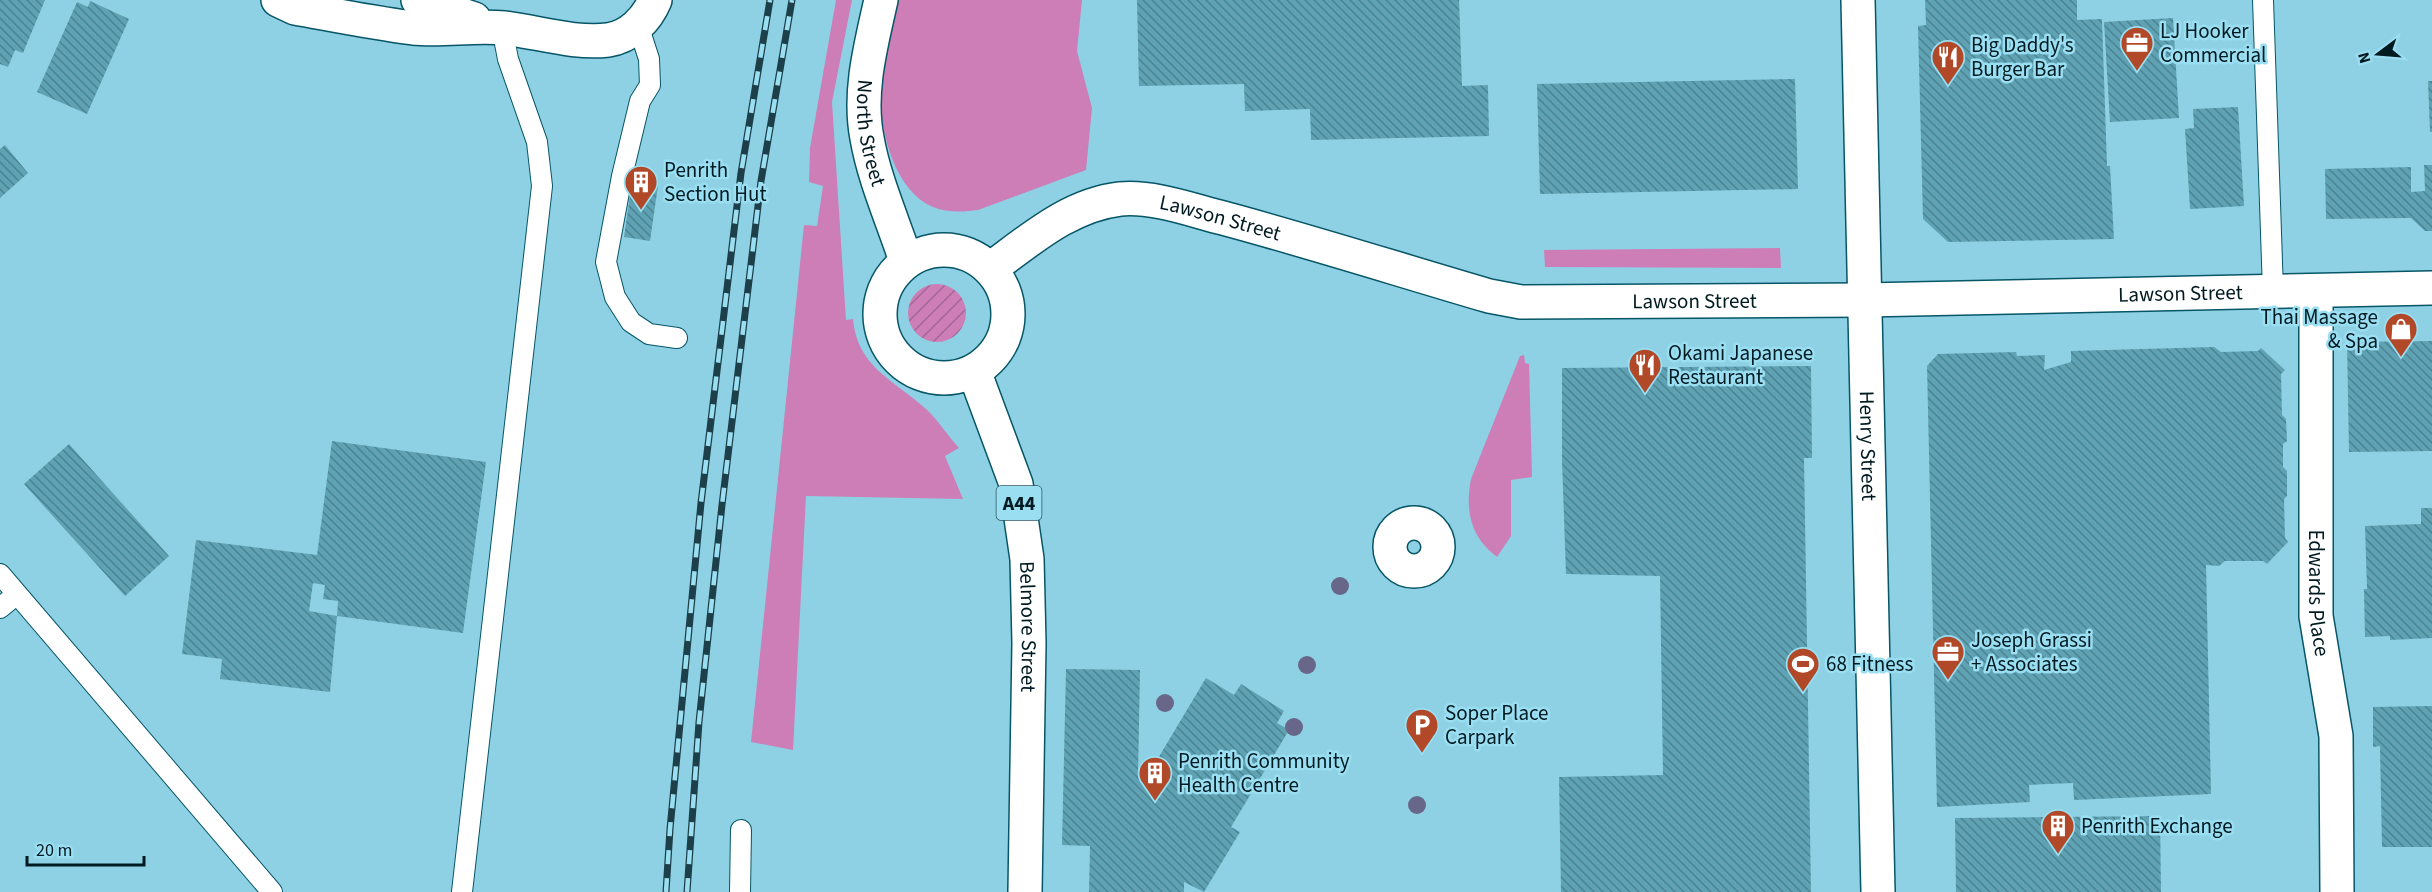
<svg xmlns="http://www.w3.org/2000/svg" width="2432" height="892" viewBox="0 0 2432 892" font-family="'Source Sans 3',sans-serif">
<defs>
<pattern id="garden-furrows" width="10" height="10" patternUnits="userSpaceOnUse" patternTransform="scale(1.5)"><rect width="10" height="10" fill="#cd7eb7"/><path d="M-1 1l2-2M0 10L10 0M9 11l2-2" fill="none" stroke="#a46694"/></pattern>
<pattern id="building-back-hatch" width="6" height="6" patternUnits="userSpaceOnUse" patternTransform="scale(1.5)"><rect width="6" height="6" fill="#5fa2b4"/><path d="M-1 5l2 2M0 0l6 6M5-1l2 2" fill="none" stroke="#4c8392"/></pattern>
</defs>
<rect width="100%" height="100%" fill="#8ed1e4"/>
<path fill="#cd7eb7" d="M836,0H852L832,102L846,320L853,319C857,367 894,380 926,409C938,420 948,436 959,448L945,456L963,499L806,496L793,750L751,742L804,225L817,226L823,186L809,182L810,148Z
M896,0H1082L1077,51L1092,108L1086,170L978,210C963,212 948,213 933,207C892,190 877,122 881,82C883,55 891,27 896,0Z
M1780,248L1781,268L1545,267L1544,250Z
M1524,355L1525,363L1529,364L1532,477L1511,480V536L1497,557C1470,537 1465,510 1471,479L1520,356Z"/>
<path fill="url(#garden-furrows)" d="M908 313a29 29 0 1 1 58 0a29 29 0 1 1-58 0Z"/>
<path fill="url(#building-back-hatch)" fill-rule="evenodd" d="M0,0H45L23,53L15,50L8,67L0,64Z
M1137,0H1459L1462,86L1488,85L1489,136L1311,140L1310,109L1245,111L1244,84L1139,86Z
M1925,0H2077V20L2102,19L2107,166H2110L2114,239L1948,242L1923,219L1918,26L1926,25Z
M90,1L129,19L87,114L37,92L77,2L88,7Z
M2173,18L2179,118L2110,122L2104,22Z
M1795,79L1798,189L1540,194L1537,84Z
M2428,81H2432V132H2430Z
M2238,107L2244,206L2190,209L2185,129L2194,128L2193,109Z
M5,145L28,173L0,198V149Z
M2424,165H2432V231H2425L2411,218L2326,219L2325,169L2411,167V192L2425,191Z
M632,182L658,186L650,241L624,237Z
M2432,341V451L2349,452L2347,342Z
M2214,347L2221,352L2258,351L2261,348L2285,370L2281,374L2282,415L2286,419L2287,441L2283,444V467L2287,471V496L2284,499L2285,538L2288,542L2267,564L2263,561H2225L2219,566L2206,565L2211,794L2074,800L2073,783L2029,785L2030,802L1937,807L1927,366L1938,354L2016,352L2017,356L2045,355L2044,370L2071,362V351Z
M1811,366L1812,458H1804L1811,892H1561L1559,777L1663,775L1660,576L1566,574L1562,461V368Z
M332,441L486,462L463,633L337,616L330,692L220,679L222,659L182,654L196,540L317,555ZM313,583L325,585L323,599L338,601L337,616L309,611Z
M69,444L169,556L125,596L24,484Z
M2421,508H2432V638L2390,640V636L2365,637L2364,589H2367L2365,526L2421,524Z
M1066,669L1140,670L1138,777L1141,772L1151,778L1160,763L1157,760L1206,678L1234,695L1241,684L1284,711L1277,723L1289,730L1231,827L1240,832L1204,892L1184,882V892H1089L1090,846L1062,845Z
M2432,706V847H2382L2380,746L2373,747V707Z
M2160,816L2161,892H1956L1955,818Z"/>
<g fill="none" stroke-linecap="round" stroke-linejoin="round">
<g stroke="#065667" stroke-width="22">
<path id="lane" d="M2263,0L2273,291
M638,25L649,59L650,85L640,101L622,176L606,262L615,297L631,322L649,334L677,338
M0,574L272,892
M0,608L17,594
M462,892L542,186L537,142L508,59L502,28
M740,892L741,830"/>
</g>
<g stroke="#065667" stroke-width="36">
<g id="street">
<path d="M278,0L295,8C334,15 373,23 413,28C443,31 474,25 504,28C538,32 574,44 608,40C630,37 647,19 655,0"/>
<path d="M418,0L474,19"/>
<path id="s1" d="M2316,291V616L2336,736L2337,892"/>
<circle cx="1414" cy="547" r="24"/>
</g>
</g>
<g stroke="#065667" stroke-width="36">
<g id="secondary">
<path id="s2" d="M1858,0L1878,892"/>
<path id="s3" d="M990,269C1030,240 1069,205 1120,199C1154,196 1191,210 1223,218C1312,242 1400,270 1489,296L1521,302L1865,300L2432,288"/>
</g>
</g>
<g stroke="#065667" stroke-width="36">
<g id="highway">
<path id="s4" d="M881,0C871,45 858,92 867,138C874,179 893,221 906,261"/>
<circle cx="944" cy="314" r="64"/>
<path id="s5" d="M974,371L1016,484L1027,559L1029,643L1025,892"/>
</g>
</g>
<use href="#lane" stroke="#fff" stroke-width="20"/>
<use href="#street" stroke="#fff" stroke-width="33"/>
<use href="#secondary" stroke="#fff" stroke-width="33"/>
<use href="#highway" stroke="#fff" stroke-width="33"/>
<g stroke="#1d3f49" stroke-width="7">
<path id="rail" d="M666,892L670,829L701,503L741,173L770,0
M687,892L699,722L722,505L761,181L792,0"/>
</g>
<use href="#rail" stroke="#9adef2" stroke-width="4.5" stroke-dasharray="14" stroke-linecap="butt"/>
</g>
<g fill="#696789">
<circle cx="1340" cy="586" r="9"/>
<circle cx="1307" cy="665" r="9"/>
<circle cx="1165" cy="703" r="9"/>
<circle cx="1294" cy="727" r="9"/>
<circle cx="1417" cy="805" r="9"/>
</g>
<defs>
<g id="office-pin" transform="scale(1.725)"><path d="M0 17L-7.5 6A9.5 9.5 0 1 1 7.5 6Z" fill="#b14928" stroke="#9adef2"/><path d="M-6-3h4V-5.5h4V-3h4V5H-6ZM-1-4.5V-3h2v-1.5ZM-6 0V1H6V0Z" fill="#fff"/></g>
<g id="restaurant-pin" transform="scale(1.725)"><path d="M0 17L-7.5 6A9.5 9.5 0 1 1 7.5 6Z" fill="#b14928" stroke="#9adef2"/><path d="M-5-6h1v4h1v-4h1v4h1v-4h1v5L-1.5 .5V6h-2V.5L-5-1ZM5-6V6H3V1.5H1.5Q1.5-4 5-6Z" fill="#fff"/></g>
<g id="building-pin" transform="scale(1.725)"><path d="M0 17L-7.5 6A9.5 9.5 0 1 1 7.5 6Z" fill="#b14928" stroke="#9adef2"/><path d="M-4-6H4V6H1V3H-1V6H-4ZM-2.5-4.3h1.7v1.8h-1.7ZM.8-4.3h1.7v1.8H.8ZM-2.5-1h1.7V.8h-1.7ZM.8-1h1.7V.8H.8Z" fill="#fff"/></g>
<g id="shop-pin" transform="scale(1.725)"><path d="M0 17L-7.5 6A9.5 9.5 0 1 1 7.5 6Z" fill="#b14928" stroke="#9adef2"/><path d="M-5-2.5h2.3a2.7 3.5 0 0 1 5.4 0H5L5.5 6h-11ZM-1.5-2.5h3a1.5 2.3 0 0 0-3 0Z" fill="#fff"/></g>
<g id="stadium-pin" transform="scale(1.725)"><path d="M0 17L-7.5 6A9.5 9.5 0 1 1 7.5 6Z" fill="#b14928" stroke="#9adef2"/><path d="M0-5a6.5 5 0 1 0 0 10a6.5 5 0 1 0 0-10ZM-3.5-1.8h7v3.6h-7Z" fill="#fff"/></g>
<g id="parking-pin" transform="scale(1.725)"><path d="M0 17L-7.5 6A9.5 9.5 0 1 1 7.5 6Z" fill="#b14928" stroke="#9adef2"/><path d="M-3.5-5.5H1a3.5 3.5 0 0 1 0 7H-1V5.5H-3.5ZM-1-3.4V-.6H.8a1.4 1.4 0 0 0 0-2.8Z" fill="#fff"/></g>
</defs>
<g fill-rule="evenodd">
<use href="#office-pin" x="2137" y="43"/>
<use href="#restaurant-pin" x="1948" y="57"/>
<use href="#building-pin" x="641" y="182"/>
<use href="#shop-pin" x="2401" y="329"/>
<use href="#restaurant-pin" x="1645" y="365"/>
<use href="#office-pin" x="1948" y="652"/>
<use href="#stadium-pin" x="1803" y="664"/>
<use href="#parking-pin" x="1422" y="725"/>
<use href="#building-pin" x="1155" y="773"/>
<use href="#building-pin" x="2058" y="826"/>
</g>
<g text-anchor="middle" stroke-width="5" stroke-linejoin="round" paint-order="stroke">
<rect fill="#9adef2" stroke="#2e5560" stroke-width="1.5" x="996.5" y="486" width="45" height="34" rx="4.5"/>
<g font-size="20" font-weight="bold" fill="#001a21">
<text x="1019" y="510">A44</text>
</g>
<g font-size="21" fill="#001a21" stroke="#9adef2" text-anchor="start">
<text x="2160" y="38">LJ Hooker<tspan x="2160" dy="24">Commercial</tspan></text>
<text x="1971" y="52">Big Daddy's<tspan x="1971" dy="24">Burger Bar</tspan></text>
<text x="664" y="177">Penrith<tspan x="664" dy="24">Section Hut</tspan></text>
<text x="2378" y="324" text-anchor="end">Thai Massage<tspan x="2378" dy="24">&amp; Spa</tspan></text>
<text x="1668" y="360">Okami Japanese<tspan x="1668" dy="24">Restaurant</tspan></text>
<text x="1971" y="647">Joseph Grassi<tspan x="1971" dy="24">+ Associates</tspan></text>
<text x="1826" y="671">68 Fitness</text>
<text x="1445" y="720">Soper Place<tspan x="1445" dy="24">Carpark</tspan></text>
<text x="1178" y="768">Penrith Community<tspan x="1178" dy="24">Health Centre</tspan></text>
<text x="2081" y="833">Penrith Exchange</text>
</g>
<g font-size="21" fill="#001a21" stroke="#9adef2">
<text dy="7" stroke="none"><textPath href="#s4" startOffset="135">North Street</textPath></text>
<text dy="7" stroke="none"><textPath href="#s3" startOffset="252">Lawson Street</textPath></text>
<text dy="7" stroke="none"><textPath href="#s3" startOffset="1224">Lawson Street</textPath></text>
<text dy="7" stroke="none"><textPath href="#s3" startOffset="738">Lawson Street</textPath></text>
<text dy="7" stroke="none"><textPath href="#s2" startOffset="446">Henry Street</textPath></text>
<text dy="7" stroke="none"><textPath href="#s1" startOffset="302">Edwards Place</textPath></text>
<text dy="7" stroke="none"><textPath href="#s5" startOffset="264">Belmore Street</textPath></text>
</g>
</g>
<g transform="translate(2378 54) rotate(254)" stroke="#9adef2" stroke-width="4.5" paint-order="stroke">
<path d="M0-4.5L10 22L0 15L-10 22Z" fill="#001a21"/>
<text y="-9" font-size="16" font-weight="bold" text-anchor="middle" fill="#001a21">N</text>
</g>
<path d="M27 856v9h117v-9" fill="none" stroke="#001a21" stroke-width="3"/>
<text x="36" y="856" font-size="18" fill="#001a21" stroke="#9adef2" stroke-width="4.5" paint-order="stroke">20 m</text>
</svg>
